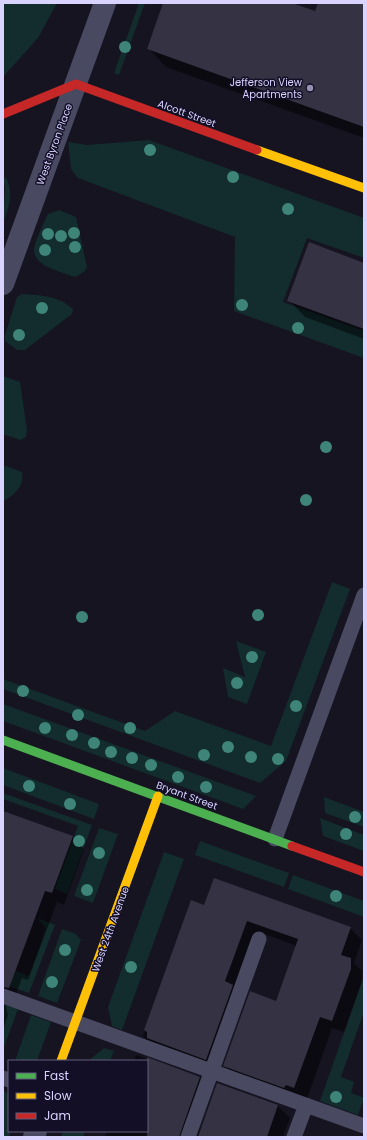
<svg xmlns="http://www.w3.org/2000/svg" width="367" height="1140" viewBox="0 0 367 1140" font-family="Poppins,sans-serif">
<rect width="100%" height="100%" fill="#161421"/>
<path fill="#132c2d" d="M3,3H57L38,38L3,77Z
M139,3H145L119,75L114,73Z
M149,140L364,218V258L307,238L283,302L364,331V358L234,311L235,237L78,178L71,169L68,142L87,145Z
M6,177C14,194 9,207 3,223L5,188L3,179Z
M59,210L76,217L87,267L85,271L75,277C63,272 33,267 34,249C35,240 44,223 48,214Z
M22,294C40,295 59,296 73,309L72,314L25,350H17L5,341V335L17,297Z
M3,376L20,382L27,430L26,437L20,440L3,434Z
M3,465L22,472C25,487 14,494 3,502Z
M332,582L350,589L286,761L260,783L3,689V679L145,731L175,711L271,746Z
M236,641L266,652L247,704L228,697L223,668L245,677Z
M3,704L256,796L243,809L3,721Z
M3,768L99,804L94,819L3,785Z
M3,793L92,825L67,894L55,889L78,826L3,799Z
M324,797L364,812V827L325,813Z
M320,818L364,835V851L323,836Z
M99,828L118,834L93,903L74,896Z
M200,841L289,873L284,887L195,855Z
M164,852L184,859L122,1030L112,1026L108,1007Z
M293,875L364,901V917L288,889Z
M37,918L55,925L29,993L3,984V966L29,976L46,928Z
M62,929L76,934L81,940L57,1003L38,996Z
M364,976V1012L341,1077L354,1082L351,1093L364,1098L358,1115L320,1101Z
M3,1003L18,1009L3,1050Z
M31,1015L51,1022L37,1061H15Z
M104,1048L114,1051L110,1061H88Z
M3,1090L9,1095V1131H11L9,1137H3Z
M63,1131H85L83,1137H61Z"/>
<path fill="#0007" d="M164,3H289L315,12L319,3H364V138L166,67L148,48Z
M364,264V339L305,317L289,300Z
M3,812L72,837L84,849L64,905L57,902L28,980L22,978L14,999L9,1001L6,1006L8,1015L3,1030Z
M191,902L205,907L350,928L362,940L354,963L362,971V981L344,1032L332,1028L307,1099L236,1078L224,1065L277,1002L297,946L259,932L218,1071L155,1048L143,1036Z
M136,1055L200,1077L212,1090L195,1137H105L108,1131H147V1061H134Z
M278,1106L290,1118L283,1137H199Z"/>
<path fill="#343243" d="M163,3H292L315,11L318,3H364V127L147,49Z
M309,242L364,263V329L287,301Z
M3,811L73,836L52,893L45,891L9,988L3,987Z
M214,878L351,927L341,955L351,958V969L332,1021L320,1017L294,1088L286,1085L284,1088L223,1066L250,991L276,1001L298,939L247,921L225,981L233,985L206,1060L147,1038V1032L144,1030L191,900L204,905Z
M147,1057L200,1077L179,1137H147Z
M217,1083L278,1105L267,1137H198Z"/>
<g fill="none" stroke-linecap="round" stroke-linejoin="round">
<path stroke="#4a4962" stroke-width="15" d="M275,839L364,595
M3,996L364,1126
M3,1078L9,1080
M188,1137L259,939
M294,1137L306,1105"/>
<path stroke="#4a4962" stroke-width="22" d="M3,284L105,3
M34,1137L36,1131"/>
<path stroke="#4caf50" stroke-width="9" d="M3,740L292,846"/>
<path stroke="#ffc107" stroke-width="9" d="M257,150L364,188
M61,1061L158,796"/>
<path stroke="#c62828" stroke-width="9" d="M3,114L76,84L257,150
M292,846L364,872"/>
</g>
<g fill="#3e8478">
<circle cx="125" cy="47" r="6"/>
<circle cx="150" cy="150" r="6"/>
<circle cx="233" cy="177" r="6"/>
<circle cx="288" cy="209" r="6"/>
<circle cx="74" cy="233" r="6"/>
<circle cx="48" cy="234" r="6"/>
<circle cx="61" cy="236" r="6"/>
<circle cx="75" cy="247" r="6"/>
<circle cx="45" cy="250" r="6"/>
<circle cx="242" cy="305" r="6"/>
<circle cx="42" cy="308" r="6"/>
<circle cx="298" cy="328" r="6"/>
<circle cx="19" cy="335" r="6"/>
<circle cx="326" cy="447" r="6"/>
<circle cx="306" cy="500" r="6"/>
<circle cx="258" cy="615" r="6"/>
<circle cx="82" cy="617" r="6"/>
<circle cx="252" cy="657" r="6"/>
<circle cx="237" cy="683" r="6"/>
<circle cx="23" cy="691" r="6"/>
<circle cx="296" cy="706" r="6"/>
<circle cx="78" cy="715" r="6"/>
<circle cx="45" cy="728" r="6"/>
<circle cx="130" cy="728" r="6"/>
<circle cx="72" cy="735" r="6"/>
<circle cx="94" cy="743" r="6"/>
<circle cx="228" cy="747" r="6"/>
<circle cx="111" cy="752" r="6"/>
<circle cx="204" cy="755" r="6"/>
<circle cx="251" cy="757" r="6"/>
<circle cx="132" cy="758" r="6"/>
<circle cx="278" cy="759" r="6"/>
<circle cx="151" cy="765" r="6"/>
<circle cx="178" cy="777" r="6"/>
<circle cx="29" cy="786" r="6"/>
<circle cx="206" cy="787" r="6"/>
<circle cx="70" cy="804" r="6"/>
<circle cx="355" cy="817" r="6"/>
<circle cx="346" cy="834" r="6"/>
<circle cx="79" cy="841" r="6"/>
<circle cx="99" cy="853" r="6"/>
<circle cx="87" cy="890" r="6"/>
<circle cx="336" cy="896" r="6"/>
<circle cx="65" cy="950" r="6"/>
<circle cx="131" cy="967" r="6"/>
<circle cx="52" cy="982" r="6"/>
<circle cx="336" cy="1097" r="6"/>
</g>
<circle fill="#9591b1" stroke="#130f26" stroke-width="1.5" cx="310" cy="88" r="4"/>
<g text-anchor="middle" stroke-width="3" stroke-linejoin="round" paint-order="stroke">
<g font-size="10" fill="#d9d4ff" stroke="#130f26" text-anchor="end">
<text x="302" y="86">Jefferson View<tspan x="302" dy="12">Apartments</tspan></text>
</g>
<g font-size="10" fill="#d9d4ff" stroke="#130f26">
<text transform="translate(187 113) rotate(20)" y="4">Alcott Street</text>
<text transform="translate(54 144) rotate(-70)" y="4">West Byron Place</text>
<text transform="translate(187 795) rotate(20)" y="4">Bryant Street</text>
<text transform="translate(110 929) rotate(-70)" y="4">West 24th Avenue</text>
</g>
</g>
<rect width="367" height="1140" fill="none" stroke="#d9d4ff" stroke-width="8"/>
<rect x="8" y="1060" width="140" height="72" fill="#130f26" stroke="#625e7d"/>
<rect x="16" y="1073" width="20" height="6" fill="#4caf50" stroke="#625e7d"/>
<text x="44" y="1080" font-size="12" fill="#d9d4ff">Fast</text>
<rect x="16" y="1093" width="20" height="6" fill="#ffc107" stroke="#625e7d"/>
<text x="44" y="1100" font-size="12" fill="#d9d4ff">Slow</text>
<rect x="16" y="1113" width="20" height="6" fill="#c62828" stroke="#625e7d"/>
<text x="44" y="1120" font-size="12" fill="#d9d4ff">Jam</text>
</svg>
